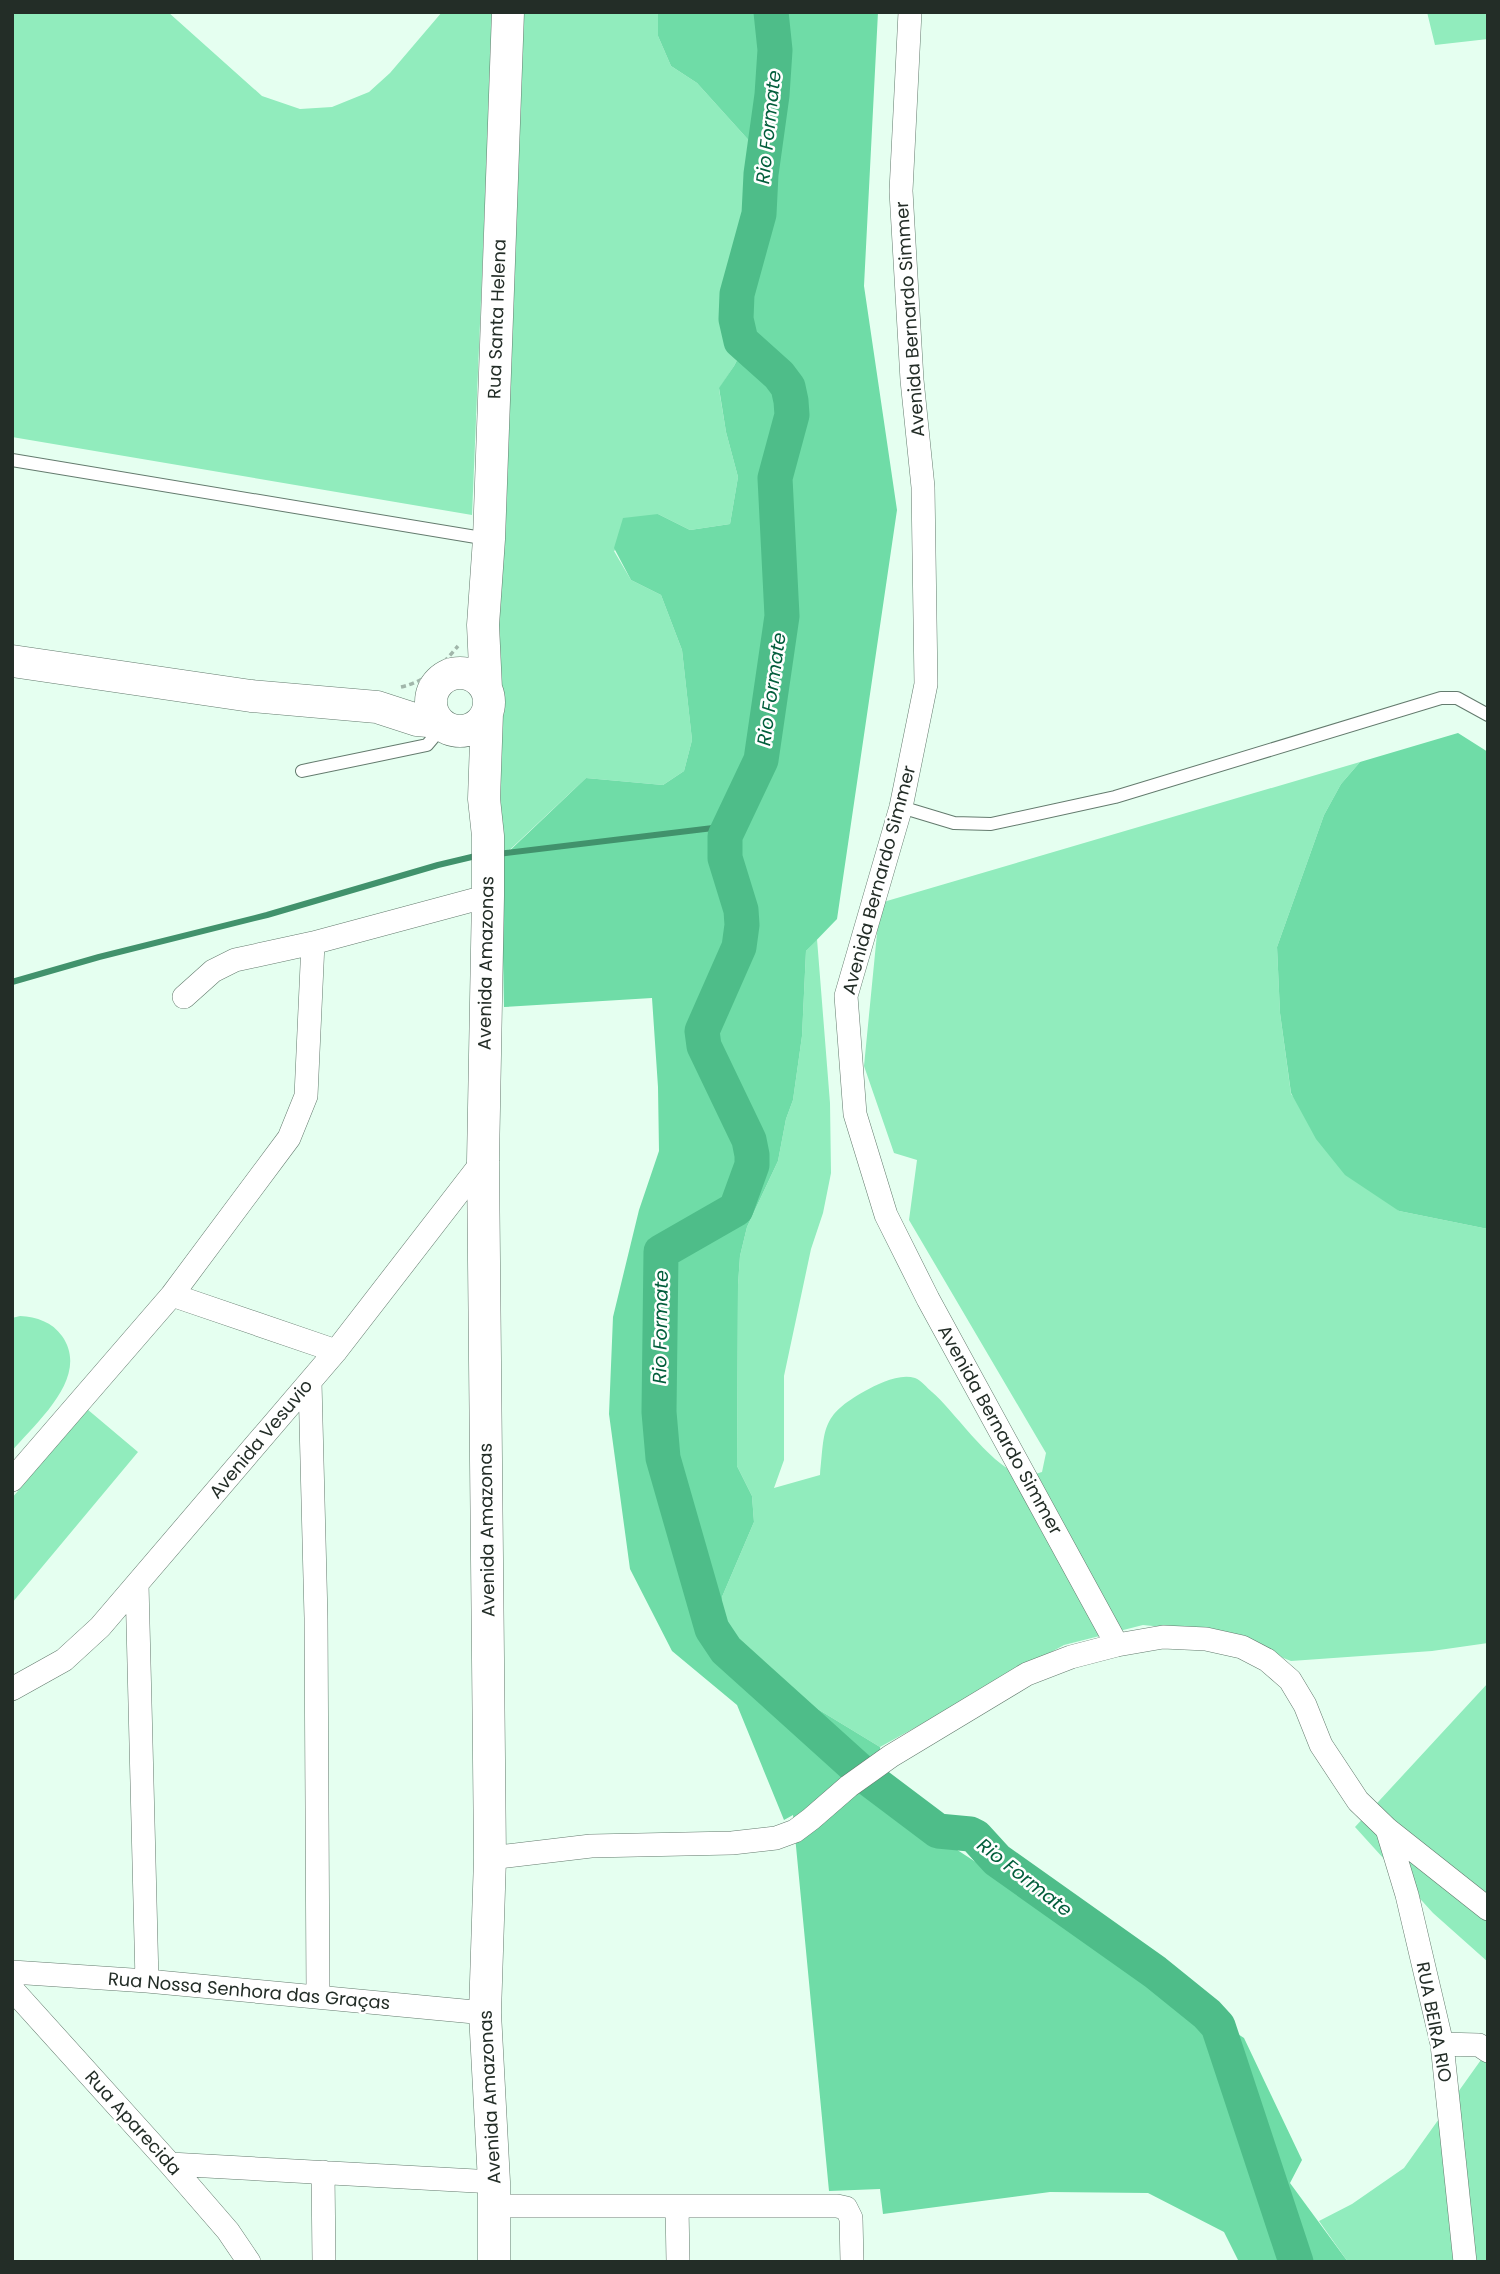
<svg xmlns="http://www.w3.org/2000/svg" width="1500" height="2274" viewBox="0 0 1500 2274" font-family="Poppins,sans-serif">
<rect width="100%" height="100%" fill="#e5fff0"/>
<path fill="#91ecbd" d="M12,12H168L262,96L300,109L332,107L369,92L390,73L442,12H493L472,515L12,437Z
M522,12H658V36L671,66L697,83L753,145L771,216L765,250L754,289L749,337L734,366L719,389L726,432L738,477L730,524L690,530L658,514L614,551L631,580L661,595L682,650L692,740L684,771L663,785L586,778L501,858L498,601Z
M1427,12H1488V39L1435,45Z
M1360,762L1341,784L1324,815L1277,947L1280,1013L1291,1094L1399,1211L1488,1229V1643L1432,1651L1291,1661L1220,1633L1143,1625L1064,1645L880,1747L750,1668L722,1641V1597L754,1522L752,1496L737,1466L738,1285L740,1256L747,1227L778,1161L786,1119L793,1100L802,1036L806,951L817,939L830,1103L831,1173L823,1213L811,1249L784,1376V1460L774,1488L820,1475C825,1429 820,1416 865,1391C878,1384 899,1373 915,1378C921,1380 927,1388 932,1392C954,1410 997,1476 1027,1475C1032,1475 1038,1473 1042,1472L1046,1453L909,1220L917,1160L894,1153L864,1066L880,903Z
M20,1316C37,1317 52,1322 62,1336C91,1377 36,1422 12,1451V1318Z
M87,1409L138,1452L12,1603V1498Z
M1488,1683V1962L1433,1913L1355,1827Z
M1488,2050V2262H1348L1319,2221L1352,2204L1404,2168Z"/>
<path fill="#6fdca7" d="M658,12H878L864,286L897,510L837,919L806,951L802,1036L793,1100L786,1119L778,1161L747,1227L740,1256L738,1285L737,1466L752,1496L754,1522L722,1597V1641L750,1668L880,1747L881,1755L849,1779L1244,2038L1302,2160L1290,2183L1348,2262H1239L1224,2232L1148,2193L1050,2192L883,2214L880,2189L829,2191L793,1815L784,1820L737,1705L672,1651L630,1569L609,1414L613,1317L639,1210L659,1151L658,1087L652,998L504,1007L501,859L586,778L663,785L684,771L692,740L682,650L661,595L631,580L614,548L623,518L658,514L690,530L730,524L738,477L726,432L719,388L734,366L749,337L754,289L765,250L771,216L753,145L697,83L671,66L658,36Z
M1458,733L1488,752V1229L1399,1211L1345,1175L1316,1139L1291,1093L1280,1013L1277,947L1324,815L1341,784L1360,762Z"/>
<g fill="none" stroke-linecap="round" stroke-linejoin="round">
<path stroke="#41926c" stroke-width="6" d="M498,854L713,828L726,834
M12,982L99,957L267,915L438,865L480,855"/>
<path stroke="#4ebd89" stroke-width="35" d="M771,12L775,50L772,95L761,174L759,214L737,294L736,319L741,341L779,375L788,387L791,401L792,415L775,478L782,616L761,760L725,836V858L741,910L742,925L739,947L702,1031L704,1046L749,1140L752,1155V1165L736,1209L661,1252L659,1412L663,1458L712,1629L726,1650L869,1779L938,1831L970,1834L976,1837L997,1860L1155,1972L1207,2014L1218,2026L1296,2262"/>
<g stroke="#647b6e" stroke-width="14">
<path id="lane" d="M12,460L488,539
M302,771L427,745L443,726
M901,807L954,823L991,824L1115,797L1441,698H1457L1488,715"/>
</g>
<g stroke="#647b6e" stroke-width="24">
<path id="street" d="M910,12L901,191L912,380L923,487L926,684L901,807L846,996L855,1114L886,1215L928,1299L1117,1645
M184,997L213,971L235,960L313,943
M336,1351L172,1295L289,1138L306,1096L313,943L488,896
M310,1382L316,1618L318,1997
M12,1480L172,1295
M137,1584L147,1981
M12,1689L64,1660L100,1627L336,1351L483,1161
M1387,1829L1407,1895L1442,2044L1465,2262
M490,1858L591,1846L732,1843L776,1838L795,1831L811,1819L849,1786L891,1756L1027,1674L1071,1657L1117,1645L1163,1637L1206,1639L1242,1647L1267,1660L1290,1680L1305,1705L1321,1745L1358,1801L1387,1829L1488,1909
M12,1972L147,1981L485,2013
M12,1989L170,2164L228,2231L249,2262
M1442,2044L1479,2045L1488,2051
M170,2164L494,2182
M323,2172L324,2262
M494,2206H837L846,2208L851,2218L852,2262
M677,2206L678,2262"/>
</g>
<g stroke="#647b6e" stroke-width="33">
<path id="secondary" d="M12,661L251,696L377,707L417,720L439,722
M431 702a29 29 0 1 1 58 0a29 29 0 1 1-58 0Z
M486,689L483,625L489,539L508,12
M487,713L484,799L488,836V896L483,1161L490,1858L485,2013L494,2182V2262"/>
</g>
<path stroke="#a1b6aa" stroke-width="3.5" stroke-dasharray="5 3.5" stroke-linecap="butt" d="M401,687C427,681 441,666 458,646"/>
<use href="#lane" stroke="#fff" stroke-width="12"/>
<use href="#street" stroke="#fff" stroke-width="23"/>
<use href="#secondary" stroke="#fff" stroke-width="32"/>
</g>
<g text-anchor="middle" stroke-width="5" stroke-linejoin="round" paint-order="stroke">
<g font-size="18" fill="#232d27" stroke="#fff">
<text transform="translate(497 319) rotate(-88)" y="6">Rua Santa Helena</text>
<text transform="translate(910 319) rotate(-94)" y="6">Avenida Bernardo Simmer</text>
<text transform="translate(879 880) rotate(-75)" y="6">Avenida Bernardo Simmer</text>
<text transform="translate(486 963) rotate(-89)" y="6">Avenida Amazonas</text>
<text transform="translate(1000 1430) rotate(61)" y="6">Avenida Bernardo Simmer</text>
<text transform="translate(261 1439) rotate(-50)" y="6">Avenida Vesuvio</text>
<text transform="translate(487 1530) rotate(-91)" y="6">Avenida Amazonas</text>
<text transform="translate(249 1991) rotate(5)" y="6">Rua Nossa Senhora das Graças</text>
<text transform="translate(1434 2022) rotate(79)" y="6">RUA BEIRA RIO</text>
<text transform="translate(490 2097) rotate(-93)" y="6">Avenida Amazonas</text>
<text transform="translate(133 2123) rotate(48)" y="6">Rua Aparecida</text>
</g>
<g font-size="19" font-style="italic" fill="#035e3c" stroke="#fff">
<text transform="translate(768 127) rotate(-84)" y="7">Rio Formate</text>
<text transform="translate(771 689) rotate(-82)" y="7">Rio Formate</text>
<text transform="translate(660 1327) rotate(-89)" y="7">Rio Formate</text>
<text transform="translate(1025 1877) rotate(38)" y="7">Rio Formate</text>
</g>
</g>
<rect width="1500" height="2274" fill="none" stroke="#232d27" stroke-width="28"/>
</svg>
